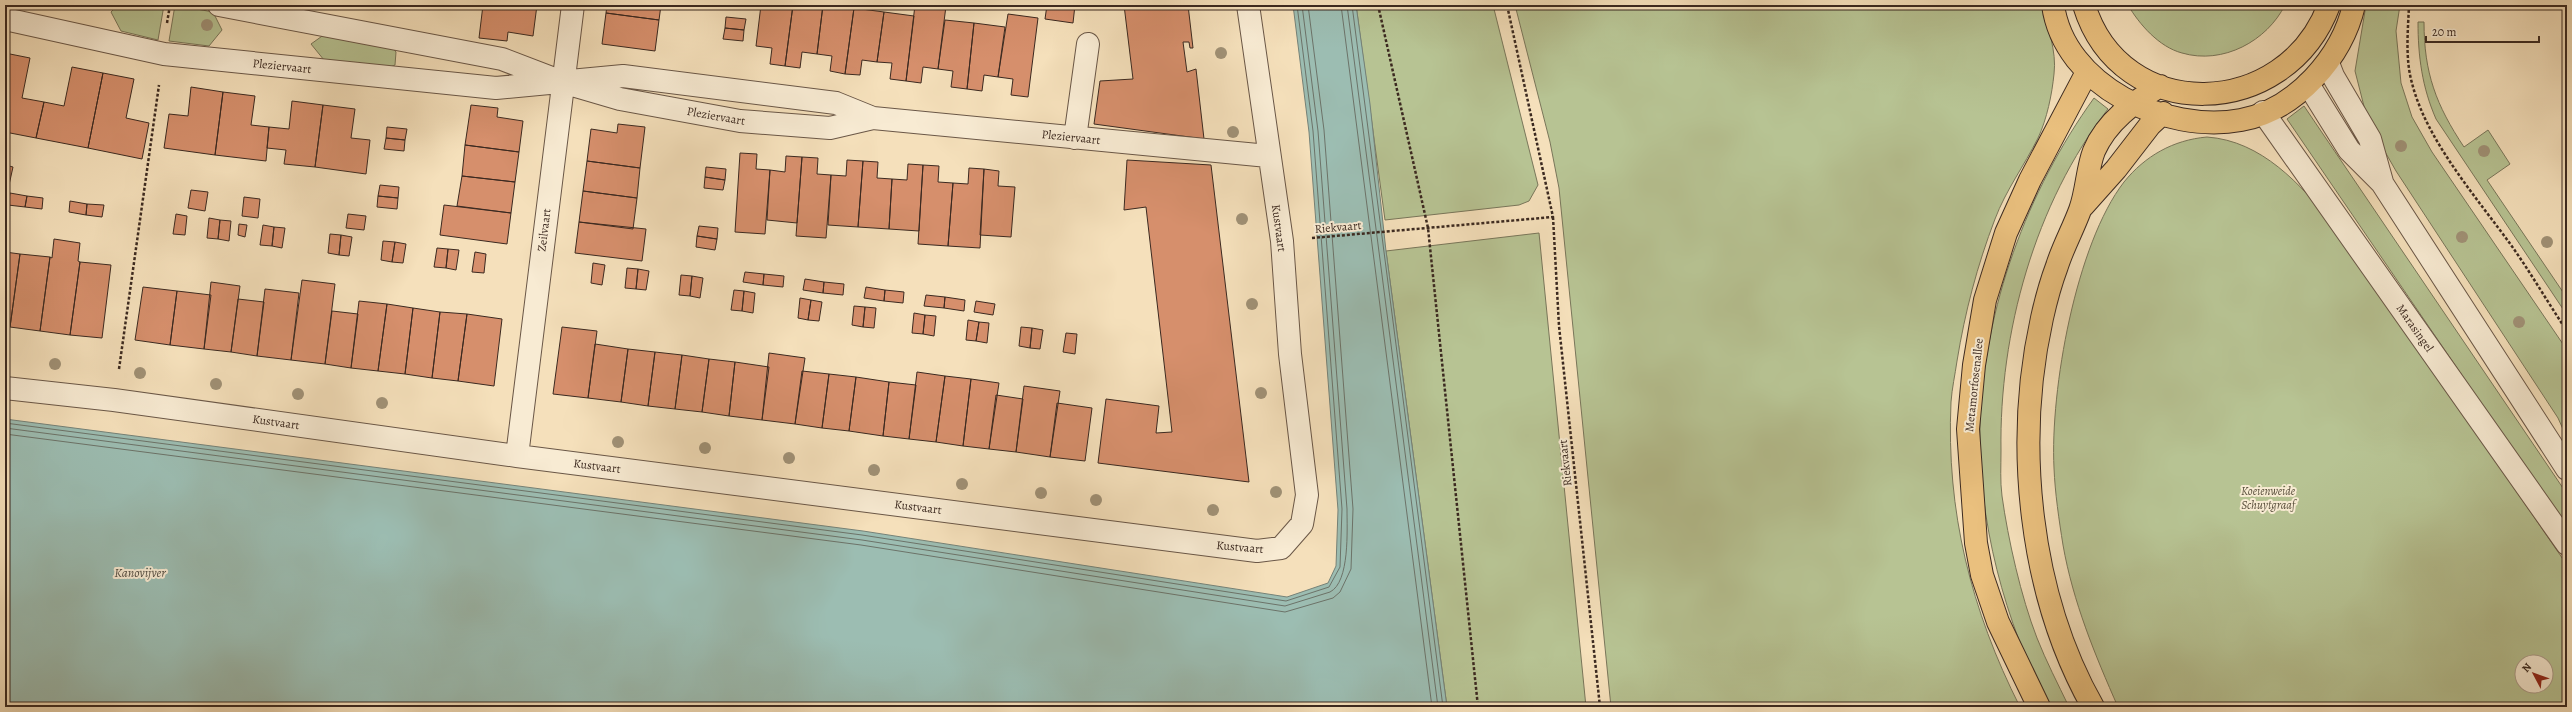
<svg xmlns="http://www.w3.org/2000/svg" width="2572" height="712" viewBox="0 0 2572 712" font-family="Alegreya,serif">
<rect width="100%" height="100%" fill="#f5e0bb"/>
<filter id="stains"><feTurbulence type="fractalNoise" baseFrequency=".005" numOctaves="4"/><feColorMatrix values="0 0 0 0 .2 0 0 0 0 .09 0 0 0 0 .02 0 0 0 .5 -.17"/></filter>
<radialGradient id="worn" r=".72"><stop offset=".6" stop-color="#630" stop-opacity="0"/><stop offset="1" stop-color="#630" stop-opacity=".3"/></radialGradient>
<path fill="#b7c393" stroke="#79765a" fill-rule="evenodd" d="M118,5H164L158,40L121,31L111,12Z
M175,5L213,12L222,30L209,46L169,41Z
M1356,5H1493L1538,185L1529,201L1519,205L1385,220Z
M1515,5H2043C2047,27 2057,51 2054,74C2052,94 2047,119 2038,138C2024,166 2006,190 1995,219C1977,266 1965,312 1957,361C1955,375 1952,388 1951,402C1946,511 1971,610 2020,707H1611L1559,188L1550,142Z
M2128,5H2285C2267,41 2223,65 2182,53C2159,47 2139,24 2128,5Z
M2366,5H2400L2396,31L2401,83L2412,117L2432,152L2567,350V438L2558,418L2396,171L2368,122L2355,71Z
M2418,22H2424C2424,73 2436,105 2464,147L2488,130L2510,164L2487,180L2567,298V315L2436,119C2422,87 2418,56 2418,22Z
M325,34L391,46L396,52L395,65L388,68L324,60L311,44Z
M2094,98L2108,109C2035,203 1999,333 2001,451C2001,466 2000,481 2002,496C2008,539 2021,597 2037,638C2046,661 2058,684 2069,707H2049C2005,623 1977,519 1980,423C1984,308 2027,191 2094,98Z
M2304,106L2567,494V529L2287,119Z
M2207,137C2262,141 2300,184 2333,224L2567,565V707H2118C2095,655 2073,602 2063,545C2059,520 2055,493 2054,468C2050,390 2076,244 2124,182C2145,156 2173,140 2207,137ZM2522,662H2546V686H2522Z
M1539,233L1586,707H1447L1386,251Z"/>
<path fill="#9cbdb2" stroke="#758278" d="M1293,5H1356L1370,104L1386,251L1447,707H5V419L863,531L1287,597L1328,583L1336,566L1338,510L1309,132Z"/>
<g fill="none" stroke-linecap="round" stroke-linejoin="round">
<path stroke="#6c7369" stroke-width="1" d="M1341,5L1432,707
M1347,5L1438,707
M1352,5L1443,707
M5,423L862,535L1286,601L1329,587L1340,567L1342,509L1313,131L1297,5
M5,428L862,540L1285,606L1330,592C1350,582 1347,529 1347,509L1318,131L1302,5
M5,434L861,545L1285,612L1333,598L1340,592L1351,569L1353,509L1324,130L1308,5"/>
</g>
<path fill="#d68f6c" stroke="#3b2920" d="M483,5H537L533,36L508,32L507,41L479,38Z
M607,5H661L659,20L606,13Z
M761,5H793L785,66L770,64L772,48L756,46Z
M793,5H823L817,54L802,52L800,68L785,66Z
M823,5L854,8L845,74L830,71L832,56L817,54Z
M915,5L946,6L938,69L923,67L921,83L906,81Z
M1047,5H1075L1073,23L1045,19Z
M1124,5H1188L1193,48H1190L1189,42H1183L1187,72L1196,69L1204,139L1094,124L1100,81L1133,79Z
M854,8L884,12L877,62L862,60L860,75L845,74Z
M884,12L914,16L906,81L890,79L892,63L877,62Z
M606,13L659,20L655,51L602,44Z
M1008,14L1038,18L1028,97L1011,95L1013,79L998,77Z
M726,17L746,19L744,30L725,28Z
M945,20L974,23L967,89L951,87L953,71L938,69Z
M974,23L1005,27L998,77L984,75L982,91L967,89Z
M725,28L744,30L743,41L723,39Z
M5,53L30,58L22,98L44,102L36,138L5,132Z
M72,67L103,73L88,148L36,138L44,102L64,106Z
M103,73L134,79L126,118L149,123L142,159L88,148Z
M191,87L223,92L215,155L164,148L169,114L188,116Z
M223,92L255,96L251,125L269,127L266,161L215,155Z
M292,101L323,105L315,167L284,164L286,150L267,148L269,127L289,129Z
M323,105L355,109L351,138L370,140L366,174L315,167Z
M471,105L498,108L497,117L523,121L519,152L465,145Z
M618,124L645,127L640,168L587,161L591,129L617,133Z
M387,127L407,129L405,140L386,138Z
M386,138L405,140L404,151L384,149Z
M465,145L519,152L515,182L462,176Z
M740,153L757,154L756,169L770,170L765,234L735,232Z
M786,156L802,157L797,223L767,220L770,170L785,172Z
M802,157L818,158L817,174L831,175L826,238L796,236Z
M847,160L863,161L858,227L828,225L831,175L846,176Z
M1127,160L1211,165L1249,482L1098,463L1106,399L1159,406L1156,433L1172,432L1146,207L1124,210Z
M587,161L640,168L637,198L583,191Z
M863,161L878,162L877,178L892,179L889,229L858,227Z
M908,164L923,165L919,231L889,229L892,179L907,180Z
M5,165L13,167L9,185L5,184Z
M923,165L939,166L938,182L953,183L948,246L918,244Z
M706,167L726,169L725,180L705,177Z
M969,168L984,169L980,248L948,246L953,183L968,184Z
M984,169L999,171L998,186L1015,187L1011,237L980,235Z
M462,176L515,182L511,213L457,206Z
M705,177L725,180L723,190L704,188Z
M380,185L399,187L398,198L378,196Z
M191,190L208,192L205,211L188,208Z
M583,191L637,198L633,229L579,222Z
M10,193L27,196L25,207L8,205Z
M27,196L43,198L42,209L25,207Z
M378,196L398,198L397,209L377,207Z
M244,197L260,199L258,218L242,216Z
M70,201L87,204L86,215L69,212Z
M87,204L104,205L102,217L86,215Z
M444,205L511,213L507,244L440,235Z
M176,214L187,216L185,235L173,234Z
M348,214L366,216L364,230L346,228Z
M209,218L220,220L218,239L207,238Z
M220,220L231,221L229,241L218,239Z
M579,222L646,229L642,261L575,253Z
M239,224L247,225L245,237L238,235Z
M263,225L274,227L272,246L260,245Z
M699,226L718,228L717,239L697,236Z
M274,227L285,228L282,248L272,246Z
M330,234L341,235L339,255L328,253Z
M341,235L352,237L349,256L339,255Z
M697,236L717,239L715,250L696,247Z
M54,239L80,243L78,261L80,262L70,335L40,331L50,257L52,258Z
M383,241L395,242L392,262L381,260Z
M395,242L406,244L403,263L392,262Z
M437,248L448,249L446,268L434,267Z
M448,249L459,250L456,270L446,268Z
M5,252L20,254L10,327L5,326Z
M475,252L486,254L484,273L472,272Z
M20,254L50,257L40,331L10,327Z
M80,262L111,265L102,338L70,335Z
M593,263L605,265L602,285L591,283Z
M627,268L638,269L636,289L625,288Z
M638,269L649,271L646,290L636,289Z
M745,272L764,274L763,285L743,282Z
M764,274L784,276L783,287L763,285Z
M681,275L692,276L690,296L679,295Z
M692,276L703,278L700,298L690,296Z
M805,279L824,282L823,293L803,290Z
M302,280L335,284L325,364L291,360Z
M211,282L240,286L231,352L204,349Z
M824,282L844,284L843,295L823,293Z
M143,287L177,291L170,345L135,340Z
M866,287L885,290L884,301L864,298Z
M265,289L299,293L291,360L257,356Z
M734,290L744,291L742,311L731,310Z
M885,290L904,292L903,303L884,301Z
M177,291L211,295L204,349L170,345Z
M744,291L755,293L753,313L742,311Z
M926,295L945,297L944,308L924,306Z
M945,297L965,300L964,311L944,308Z
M800,298L811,300L808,320L798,318Z
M238,299L264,302L257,356L231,352Z
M811,300L822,302L819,321L808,320Z
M359,301L387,304L378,371L351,368Z
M976,301L995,304L993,315L974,312Z
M387,304L413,308L405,374L378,371Z
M854,306L865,307L863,327L852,325Z
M865,307L876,308L874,328L863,327Z
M413,308L440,312L432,378L405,374Z
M332,311L358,314L351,368L325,364Z
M440,312L467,314L458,381L432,378Z
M914,313L925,315L923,334L912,333Z
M467,314L502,319L494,386L458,381Z
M925,315L936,316L934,336L923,334Z
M968,320L979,322L976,341L966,340Z
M979,322L989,323L987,343L976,341Z
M562,327L597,331L588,398L553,394Z
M1021,327L1032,328L1030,348L1019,346Z
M1032,328L1043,330L1040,349L1030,348Z
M1066,333L1077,334L1075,354L1063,352Z
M595,344L628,349L621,402L588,398Z
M628,349L655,352L648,406L621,402Z
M655,352L682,355L675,409L648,406Z
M769,353L805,358L795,424L762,420Z
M682,355L709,359L702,412L675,409Z
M709,359L735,362L729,416L702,412Z
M735,362L769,367L762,420L729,416Z
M802,371L829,374L822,428L795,424Z
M917,372L945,376L936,442L909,439Z
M829,374L856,377L849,431L822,428Z
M945,376L971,379L963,446L936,442Z
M856,377L889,382L883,436L849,431Z
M971,379L999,383L989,449L963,446Z
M889,382L916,385L909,439L883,436Z
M1024,386L1060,391L1050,457L1016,452Z
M996,395L1023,399L1016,452L989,449Z
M1057,403L1092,408L1085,461L1050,457Z"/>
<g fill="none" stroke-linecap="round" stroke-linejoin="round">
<g stroke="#6a5747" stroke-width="24">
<path id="minor" d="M219,5L502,59L562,82L620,99L740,121L830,128L873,118
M5,19L164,54L496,88L623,76L836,103L873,118L1268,156
M2328,63L2333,76L2370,139L2382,182
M2308,84L2349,150L2382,183L2567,469
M2263,112L2567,544
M1075,138L1088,44
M5,388L114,400L517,456L1257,551L1281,548L1302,524L1307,495L1290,354L1282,241L1248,5
M517,456L573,5"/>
</g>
<g stroke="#3b2920" stroke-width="24">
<path id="major" d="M2053,5C2064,86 2166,134 2241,120C2296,110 2342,57 2354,5
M2084,5C2121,126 2286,121 2329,5
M2083,206L2116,169L2150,125L2163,113
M2039,707L1998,622L1982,575L1976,543L1968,429L1974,365L1985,300L2006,233L2030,180L2087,72
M2093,707C2029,594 2014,444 2042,318C2046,300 2051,282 2057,266C2063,247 2073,229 2080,210C2087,191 2087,169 2094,151C2107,121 2134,102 2160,86"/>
</g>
<path stroke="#3b2920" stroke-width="2.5" stroke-dasharray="3 2" stroke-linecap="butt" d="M1378,5L1428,228L1478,707
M2409,5C2408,30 2405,59 2412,83C2426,140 2477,198 2511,245C2531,273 2548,303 2567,331
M167,23L170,5
M1553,217L1559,326L1600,707
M1312,238L1553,217L1507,5
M119,369L159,85"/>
<use href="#minor" stroke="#f8ebd3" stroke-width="22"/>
<use href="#major" stroke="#eac07e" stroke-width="22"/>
</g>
<g fill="#a09176">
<circle cx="207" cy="25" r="6"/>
<circle cx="1221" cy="53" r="6"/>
<circle cx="1233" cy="132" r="6"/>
<circle cx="2401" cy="146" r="6"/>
<circle cx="2484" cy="151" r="6"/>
<circle cx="1242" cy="219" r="6"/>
<circle cx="2462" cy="237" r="6"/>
<circle cx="2547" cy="242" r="6"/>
<circle cx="1252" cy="304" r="6"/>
<circle cx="2519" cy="322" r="6"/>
<circle cx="55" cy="364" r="6"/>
<circle cx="140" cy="373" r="6"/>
<circle cx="216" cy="384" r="6"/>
<circle cx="1261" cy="393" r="6"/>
<circle cx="298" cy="394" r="6"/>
<circle cx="382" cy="403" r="6"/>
<circle cx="618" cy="442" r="6"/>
<circle cx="705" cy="448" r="6"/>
<circle cx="789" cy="458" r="6"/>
<circle cx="874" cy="470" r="6"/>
<circle cx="962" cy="484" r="6"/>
<circle cx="1276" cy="492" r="6"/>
<circle cx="1041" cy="493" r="6"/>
<circle cx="1096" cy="500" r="6"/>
<circle cx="1213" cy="510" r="6"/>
</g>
<g text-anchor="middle" stroke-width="4" stroke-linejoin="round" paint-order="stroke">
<g font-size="12" fill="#3b2920" stroke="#f8ebd3">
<text transform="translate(282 66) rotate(6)" y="4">Pleziervaart</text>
<text transform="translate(716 116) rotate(10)" y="4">Pleziervaart</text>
<text transform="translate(1071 137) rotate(6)" y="4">Pleziervaart</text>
<text transform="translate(1338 227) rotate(-5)" y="4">Riekvaart</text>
<text transform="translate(1279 228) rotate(82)" y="4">Kustvaart</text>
<text transform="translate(544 230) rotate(-83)" y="4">Zeilvaart</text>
<text transform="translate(2415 328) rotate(55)" y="4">Marasingel</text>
<text transform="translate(1974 385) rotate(-84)" y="4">Metamorfosenallee</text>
<text transform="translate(276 422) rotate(8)" y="4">Kustvaart</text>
<text transform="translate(1565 463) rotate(-96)" y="4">Riekvaart</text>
<text transform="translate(597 466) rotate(7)" y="4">Kustvaart</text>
<text transform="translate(918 507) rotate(7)" y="4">Kustvaart</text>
<text transform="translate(1240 547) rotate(5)" y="4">Kustvaart</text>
</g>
<g font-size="12" font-style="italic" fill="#5a503d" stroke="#f8ebd3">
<text x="2268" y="495">Koeienweide<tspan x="2268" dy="14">Schuytgraaf</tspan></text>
</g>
<g font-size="13" font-style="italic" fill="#534e44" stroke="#f8ebd3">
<text x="140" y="577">Kanovijver</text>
</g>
</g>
<rect width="2572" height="712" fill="none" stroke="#f5e0bb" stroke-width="20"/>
<rect x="6" y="6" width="2560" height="700" fill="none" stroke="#3b2920" stroke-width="2"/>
<rect x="10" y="10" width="2552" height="692" fill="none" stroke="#3b2920"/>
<g transform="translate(2534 674) rotate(311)"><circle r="19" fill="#f8ebd3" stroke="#ac9d8b"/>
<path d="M0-3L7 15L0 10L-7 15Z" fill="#8f2418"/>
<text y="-6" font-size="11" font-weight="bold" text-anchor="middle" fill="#3b2920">N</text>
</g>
<path d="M2426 36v6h113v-6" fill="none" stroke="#3b2920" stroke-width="2"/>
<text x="2432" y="36" font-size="12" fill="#3b2920" stroke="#f8ebd3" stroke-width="3" paint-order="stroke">20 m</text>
<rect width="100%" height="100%" filter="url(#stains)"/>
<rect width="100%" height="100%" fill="url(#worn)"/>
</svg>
